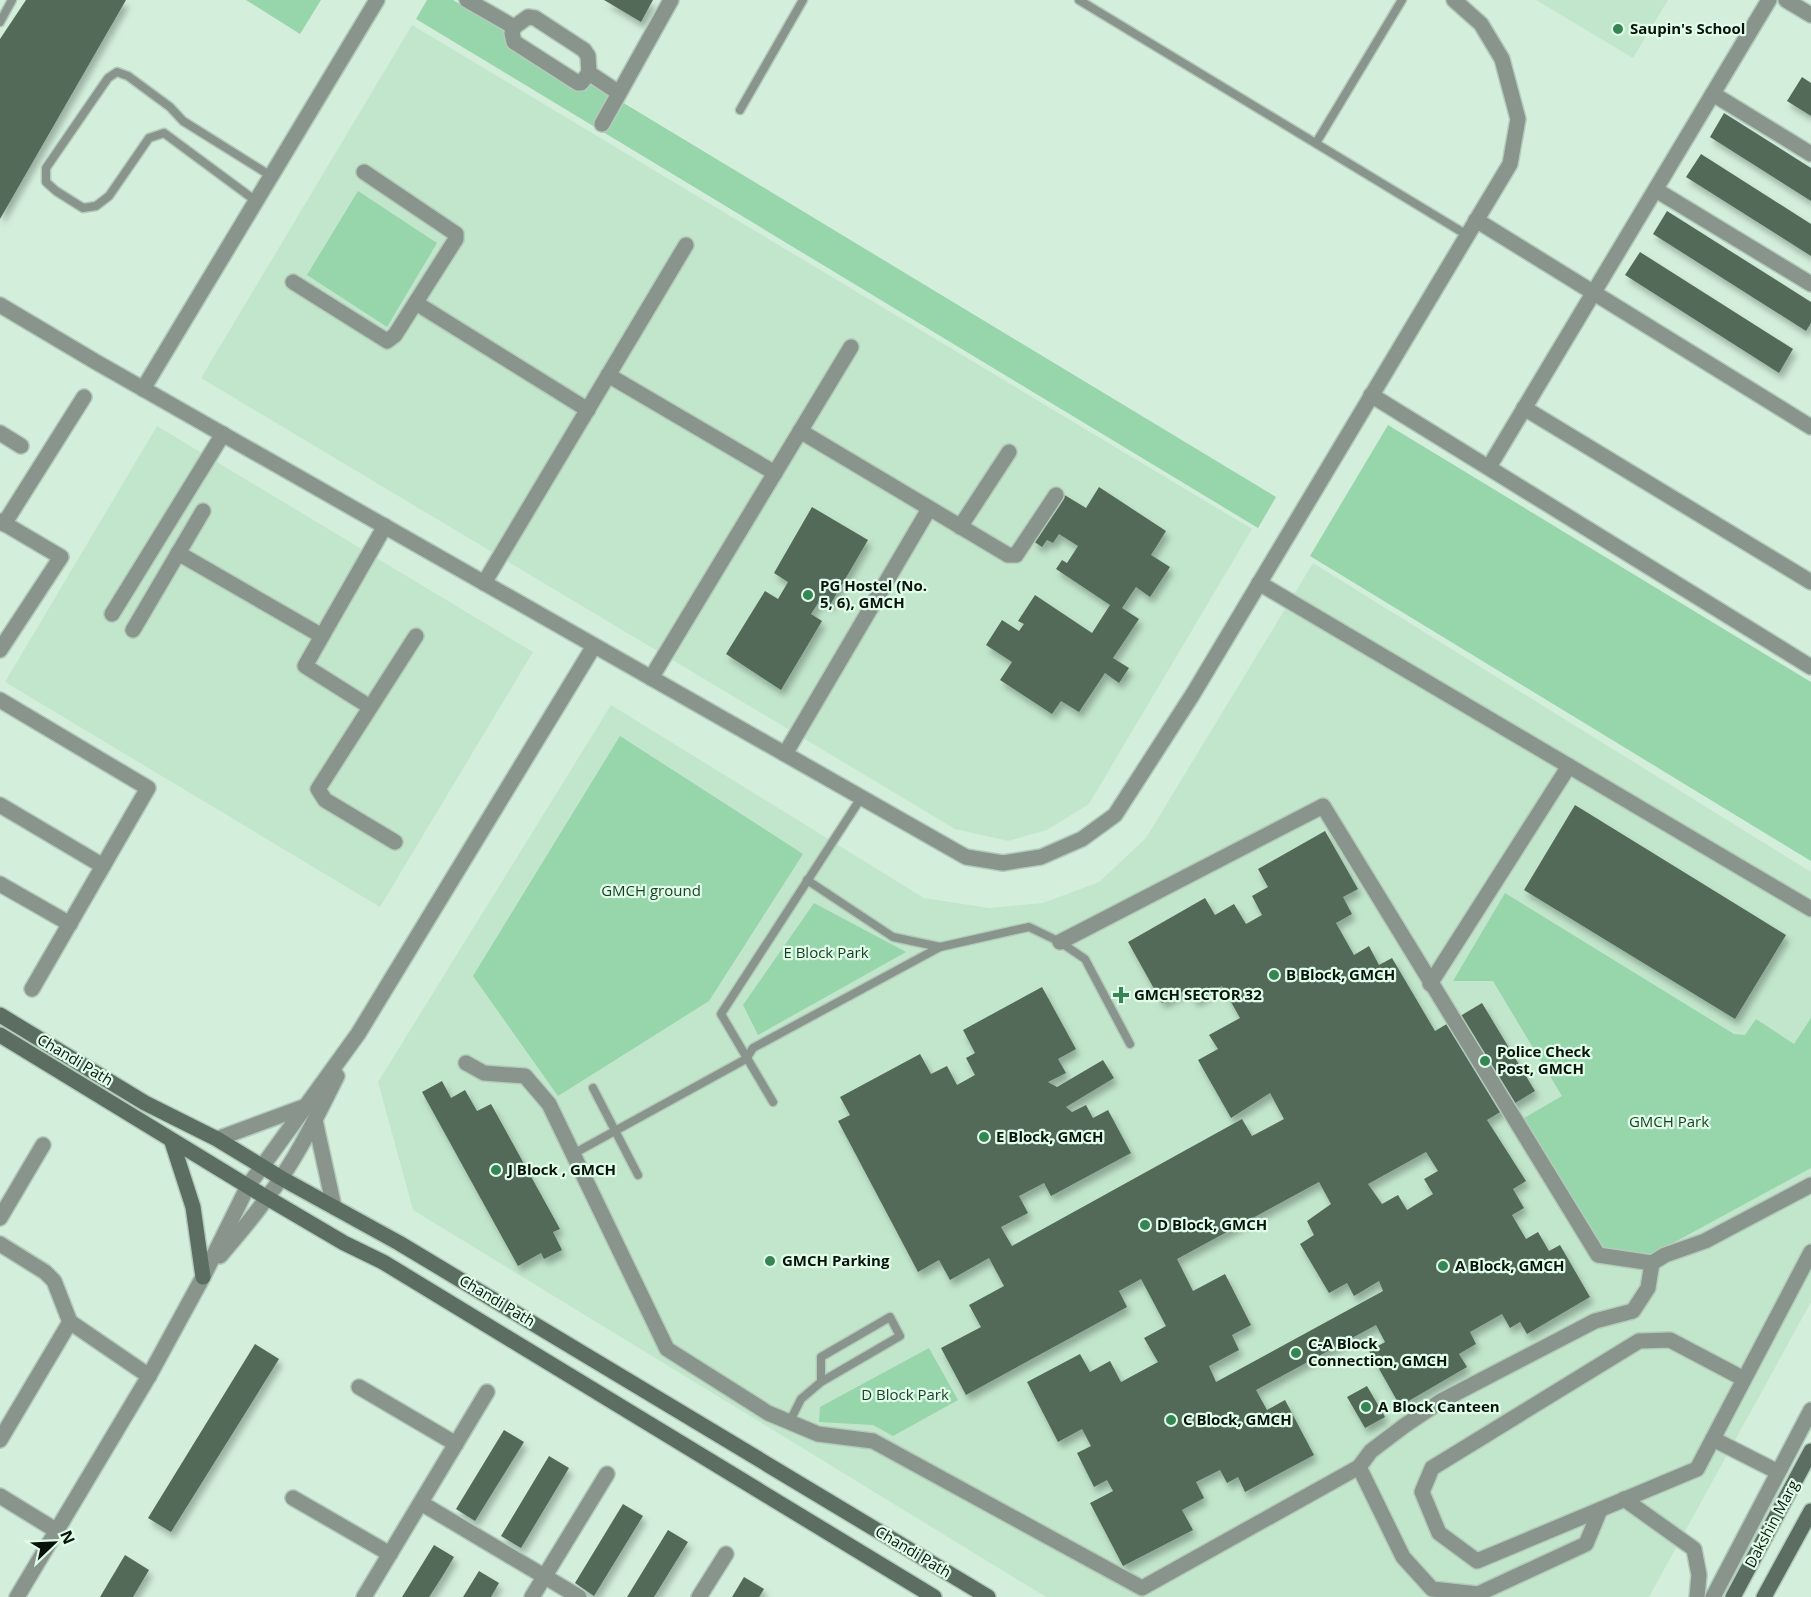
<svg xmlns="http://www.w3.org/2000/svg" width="1811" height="1597" viewBox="0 0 1811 1597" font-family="'Open Sans',sans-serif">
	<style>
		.built { fill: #c2e6cc }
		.green { fill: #97d5ab }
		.building { fill: #526b59; fill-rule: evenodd; filter: url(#shadow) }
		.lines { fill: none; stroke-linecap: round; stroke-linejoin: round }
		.service-casing { stroke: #b3ccba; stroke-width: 11 }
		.minor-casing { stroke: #b3ccba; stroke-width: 18 }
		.tertiary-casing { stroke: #b3ccba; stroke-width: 18 }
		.secondary-casing { stroke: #b3ccba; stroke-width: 18 }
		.service { stroke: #89948c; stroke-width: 8 }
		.minor { stroke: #89948c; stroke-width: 15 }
		.tertiary { stroke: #89948c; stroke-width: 15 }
		.secondary { stroke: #5c6d61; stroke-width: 15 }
		.poi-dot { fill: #368555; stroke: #e0fde8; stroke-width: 2 }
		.labels { text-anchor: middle; stroke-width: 4.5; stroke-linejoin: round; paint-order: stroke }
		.poi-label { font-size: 15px; font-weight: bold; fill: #09130c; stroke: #e0fde8; text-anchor: start }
		.park-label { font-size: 15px; fill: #193c26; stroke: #e0fde8 }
		.street-label { font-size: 15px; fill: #09130c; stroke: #e0fde8 }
	</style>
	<defs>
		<filter id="shadow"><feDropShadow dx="3.5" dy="6" stdDeviation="3" flood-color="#0004"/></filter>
	</defs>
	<rect width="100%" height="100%" fill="#d3efdb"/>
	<g class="built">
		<polygon points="1536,0 1668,0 1633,58"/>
		<polygon points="412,25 1252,529 1089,804 1047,830 1008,841 955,829 201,378"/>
		<polygon points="157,426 533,652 380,907 5,682"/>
		<polygon points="1313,563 1811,872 1811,1302 1649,1597 1046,1597 413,1210 378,1082 611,705 924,898 989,908 1043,903 1099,882 1146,838"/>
	</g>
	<g class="green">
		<polygon points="246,0 321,0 300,34"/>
		<polygon points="427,0 453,0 1276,497 1258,528 416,19"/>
		<polygon points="358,191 437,243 387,327 307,275"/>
		<polygon points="1388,425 1811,682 1811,861 1310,556"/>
		<polygon points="620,736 803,854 709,1001 558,1096 473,976"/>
		<polygon points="1505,893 1734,1034 1745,1035 1756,1019 1794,1044 1811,1018 1811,1168 1651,1255 1601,1247 1524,1118 1562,1096 1493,981 1453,981"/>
		<polygon points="814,903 906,952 758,1035 743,1005"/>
		<polygon points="929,1348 958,1400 893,1436 873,1425 819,1422 820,1407"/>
	</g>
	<g class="building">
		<polygon points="26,0 126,0 0,219 0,39"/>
		<polygon points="604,0 653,0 641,22"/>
		<polygon points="1802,77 1811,83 1811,116 1787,101"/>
		<polygon points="1724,113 1811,168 1811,201 1710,137"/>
		<polygon points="1701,154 1811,224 1811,256 1686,177"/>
		<polygon points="1667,211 1811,302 1811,323 1806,331 1653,234"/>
		<polygon points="1640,252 1793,349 1779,373 1625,275"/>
		<polygon points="1099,487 1166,531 1151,555 1170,567 1150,597 1136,587 1122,608 1139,619 1113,658 1129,668 1119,683 1105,673 1079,712 1061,701 1052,714 1000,680 1012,662 986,645 1002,620 1019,631 1024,624 1018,621 1035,595 1092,633 1110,605 1056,569 1062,560 1067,563 1078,546 1059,534 1053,543 1047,540 1042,547 1033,541 1063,494 1086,508"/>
		<polygon points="812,507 868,540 830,605 820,600 811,614 822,621 781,690 726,654 765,591 778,599 788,582 774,573"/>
		<polygon points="1575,805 1786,935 1735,1019 1524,890"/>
		<path d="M1325,831L1358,889L1343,897L1352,914L1336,923L1354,955L1369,946L1379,965L1392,958L1435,1031L1482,1003L1535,1091L1487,1120L1526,1181L1513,1189L1524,1208L1512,1215L1526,1239L1538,1232L1549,1251L1560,1245L1590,1297L1527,1334L1520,1322L1510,1328L1502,1314L1470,1332L1476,1344L1459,1354L1467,1367L1400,1406L1369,1351L1385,1342L1376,1325L1256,1390L1267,1410L1285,1400L1314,1455L1245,1492L1238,1477L1227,1483L1220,1470L1196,1482L1204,1498L1182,1510L1193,1530L1123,1566L1090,1503L1113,1491L1107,1480L1094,1487L1077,1453L1091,1446L1082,1429L1058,1442L1027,1382L1080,1354L1090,1372L1110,1361L1121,1382L1158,1362L1144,1338L1166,1326L1141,1279L1119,1291L1127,1307L966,1395L941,1348L981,1327L969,1305L1004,1286L989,1258L950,1280L939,1260L918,1272L838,1121L850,1115L840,1097L920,1054L931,1074L947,1066L957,1085L975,1075L966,1058L975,1053L963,1030L1042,987L1076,1049L1058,1059L1066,1073L1048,1082L1057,1087L1103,1060L1114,1078L1066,1107L1072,1112L1086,1105L1093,1118L1108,1110L1131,1153L1051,1196L1044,1183L1019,1196L1028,1213L1001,1227L1012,1246L1242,1119L1252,1136L1284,1119L1270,1093L1231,1118L1198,1060L1218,1049L1209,1035L1240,1018L1222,986L1195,1001L1188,989L1162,1003L1128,942L1205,898L1215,915L1234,904L1246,924L1262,915L1252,896L1268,887L1258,869ZM1426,1152L1438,1171L1424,1179L1433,1194L1407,1210L1398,1195L1382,1204L1368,1184ZM1319,1182L1331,1204L1307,1221L1314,1235L1300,1244L1329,1293L1347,1283L1354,1296L1379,1281L1383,1291L1216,1382L1209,1366L1239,1350L1232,1335L1251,1325L1225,1274L1193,1291L1177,1259Z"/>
		<polygon points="442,1081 451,1098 465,1090 477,1111 491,1104 560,1229 553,1232 562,1250 544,1259 541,1253 518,1266 422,1092"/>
		<polygon points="255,1344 279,1359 171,1532 148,1518"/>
		<polygon points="1367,1386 1385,1417 1365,1428 1347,1397"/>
		<polygon points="504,1430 524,1442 475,1521 456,1509"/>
		<polygon points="549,1456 569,1468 521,1548 501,1536"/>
		<polygon points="623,1504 643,1516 594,1596 575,1583"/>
		<polygon points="668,1530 688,1542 654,1597 627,1597"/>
		<polygon points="434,1545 454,1557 442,1577 429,1597 402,1597"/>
		<polygon points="125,1555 149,1570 133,1597 100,1597"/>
		<polygon points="479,1571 499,1583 491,1597 463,1597"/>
		<polygon points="744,1577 764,1589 759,1597 732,1597"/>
	</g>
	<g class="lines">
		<defs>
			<g id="service">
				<polyline points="1079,0 1467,235"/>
				<polyline points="0,22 12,0"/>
				<polyline points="740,110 803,0"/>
				<polyline points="1316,143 1402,0"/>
				<polyline points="256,201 164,133 149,138 109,196 96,206 83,208 56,191 46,182 46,168 108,78 117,72 128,76 170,107 183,121 271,176"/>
				<polyline points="807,880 893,937 940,947 1029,927 1060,942 1085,959 1130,1044"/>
				<polyline points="593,1088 638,1175"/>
				<polyline points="773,1102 721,1014 861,798"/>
				<polyline points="573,1154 746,1059 753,1048 940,947"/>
				<polyline points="789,1423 801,1399 821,1382 900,1336 890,1317 821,1357 821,1382"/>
			</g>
			<g id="minor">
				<polyline points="467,0 514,27 528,17 535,18 584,50 588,56 589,73 619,93"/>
				<polyline points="1786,0 1811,15"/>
				<polyline points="514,27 512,33 514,42 578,83 581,83 589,73"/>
				<polyline points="1713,94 1811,154"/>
				<polyline points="602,124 671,0"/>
				<polyline points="1656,190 1811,284"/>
				<polyline points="1476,220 1811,427"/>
				<polyline points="293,282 387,341 395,335 456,239 456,234 364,172"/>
				<polyline points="416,303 588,410"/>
				<polyline points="608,375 775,473"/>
				<polyline points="1524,408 1811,582"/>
				<polyline points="800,431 1008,555 1016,555 1056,495"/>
				<polyline points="0,433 21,446"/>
				<polyline points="1489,467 1769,0"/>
				<polyline points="0,521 61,557 0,650"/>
				<polyline points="4,524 84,397"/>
				<polyline points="960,527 1009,452"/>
				<polyline points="178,553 322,636 385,526"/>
				<polyline points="484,583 686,245"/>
				<polyline points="1259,583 1811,909"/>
				<polyline points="112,614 223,434"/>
				<polyline points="133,630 203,511"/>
				<polyline points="322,636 305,666 370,707"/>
				<polyline points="651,678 851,347"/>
				<polyline points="0,700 148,788 32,989"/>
				<polyline points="785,754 929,509"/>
				<polyline points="0,805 103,866"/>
				<polyline points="395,842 325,800 318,789 416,636"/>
				<polyline points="0,884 70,924"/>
				<polyline points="1060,942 1323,806 1598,1255 1652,1263 1665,1255 1705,1241 1811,1185"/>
				<polyline points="1430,984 1569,766"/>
				<polyline points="466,1063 484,1073 525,1076 549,1104 667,1349 768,1413 818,1434 873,1441 1142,1588 1359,1467 1371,1451 1404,1426 1441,1401 1595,1321 1633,1311 1648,1288 1652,1263"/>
				<polyline points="0,1218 43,1145"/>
				<polyline points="0,1244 45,1272 54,1281 70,1322"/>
				<polyline points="1744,1379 1670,1340 1639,1341 1432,1468 1422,1492 1439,1533 1477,1561 1697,1469 1811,1252"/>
				<polyline points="359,1387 456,1444"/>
				<polyline points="1713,1439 1778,1472"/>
				<polyline points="0,1440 70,1322 149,1376"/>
				<polyline points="1359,1467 1403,1557 1432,1589 1478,1594 1586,1544 1600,1510"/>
				<polyline points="0,1496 57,1531"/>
				<polyline points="293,1498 390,1554"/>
				<polyline points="1624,1499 1694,1549 1699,1575 1697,1597"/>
				<polyline points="421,1503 579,1597"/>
				<polyline points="364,1597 487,1392"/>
				<polyline points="532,1597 607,1474"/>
				<polyline points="699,1597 726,1554"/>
			</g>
			<g id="tertiary">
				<polyline points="0,305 96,362 966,857 1003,863 1041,857 1082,839 1115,815 1193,694 1510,164 1518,119 1502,59 1481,24 1454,0"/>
				<polyline points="143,389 377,0"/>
				<polyline points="1371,395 1811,667"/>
				<polyline points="315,1120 334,1207"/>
				<polyline points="217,1139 306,1106"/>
				<path d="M220,1256C236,1237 252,1219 266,1199C295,1162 316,1118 337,1076"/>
				<polyline points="17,1597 149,1376 203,1277 248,1186 358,1034 594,646"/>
				<polyline points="1713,1597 1811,1410"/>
			</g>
			<g id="secondary">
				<polyline points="0,1015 145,1103 217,1139 281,1178 399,1243 988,1597"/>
				<polyline points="0,1035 259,1193 344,1243 383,1262 934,1597"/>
				<polyline points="172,1142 193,1207 203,1277"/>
				<polyline points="1733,1597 1811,1451"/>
				<polyline points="1764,1597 1811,1511"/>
			</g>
		</defs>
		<use href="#service" class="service-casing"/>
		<use href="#minor" class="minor-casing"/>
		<use href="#tertiary" class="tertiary-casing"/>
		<use href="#secondary" class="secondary-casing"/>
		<use href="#service" class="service"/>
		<use href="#minor" class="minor"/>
		<use href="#tertiary" class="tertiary"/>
		<use href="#secondary" class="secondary"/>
	</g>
	<g class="poi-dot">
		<circle cx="1618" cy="29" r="6"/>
		<circle cx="808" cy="595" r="6"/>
		<circle cx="1274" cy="975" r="6"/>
		<path d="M1118 986h6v6h6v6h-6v6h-6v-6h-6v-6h6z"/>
		<circle cx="1485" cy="1061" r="6"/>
		<circle cx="984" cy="1137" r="6"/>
		<circle cx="496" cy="1170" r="6"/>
		<circle cx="1145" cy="1225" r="6"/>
		<circle cx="770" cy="1261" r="6"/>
		<circle cx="1443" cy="1266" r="6"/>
		<circle cx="1296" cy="1353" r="6"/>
		<circle cx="1366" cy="1407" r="6"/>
		<circle cx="1171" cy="1420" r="6"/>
	</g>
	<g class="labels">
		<g class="poi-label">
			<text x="1630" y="34">Saupin's School</text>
			<text x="820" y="591">PG Hostel (No.<tspan x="820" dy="17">5, 6), GMCH</tspan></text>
			<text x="1286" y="980">B Block, GMCH</text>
			<text x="1134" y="1000">GMCH SECTOR 32</text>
			<text x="1497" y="1057">Police Check<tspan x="1497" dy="17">Post, GMCH</tspan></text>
			<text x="996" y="1142">E Block, GMCH</text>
			<text x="508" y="1175">J Block , GMCH</text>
			<text x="1157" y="1230">D Block, GMCH</text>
			<text x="782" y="1266">GMCH Parking</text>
			<text x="1455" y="1271">A Block, GMCH</text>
			<text x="1308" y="1349">C-A Block<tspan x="1308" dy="17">Connection, GMCH</tspan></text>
			<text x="1378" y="1412">A Block Canteen</text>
			<text x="1183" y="1425">C Block, GMCH</text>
		</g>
		<g class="park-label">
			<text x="651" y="896">GMCH ground</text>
			<text x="826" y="958">E Block Park</text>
			<text x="1669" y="1127">GMCH Park</text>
			<text x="905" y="1400">D Block Park</text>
		</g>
		<g class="street-label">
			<text transform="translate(75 1060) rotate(31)" y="5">Chandi Path</text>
			<text transform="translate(497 1301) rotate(31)" y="5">Chandi Path</text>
			<text transform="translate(1772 1524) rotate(-62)" y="5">Dakshin Marg</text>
			<text transform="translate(913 1552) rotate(31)" y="5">Chandi Path</text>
		</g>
	</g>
	<g transform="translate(54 1543) rotate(67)" stroke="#e0fde8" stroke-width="4.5" paint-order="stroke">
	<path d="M0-4.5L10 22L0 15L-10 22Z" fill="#09130c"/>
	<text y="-9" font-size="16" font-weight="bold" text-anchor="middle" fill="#09130c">N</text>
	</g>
</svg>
